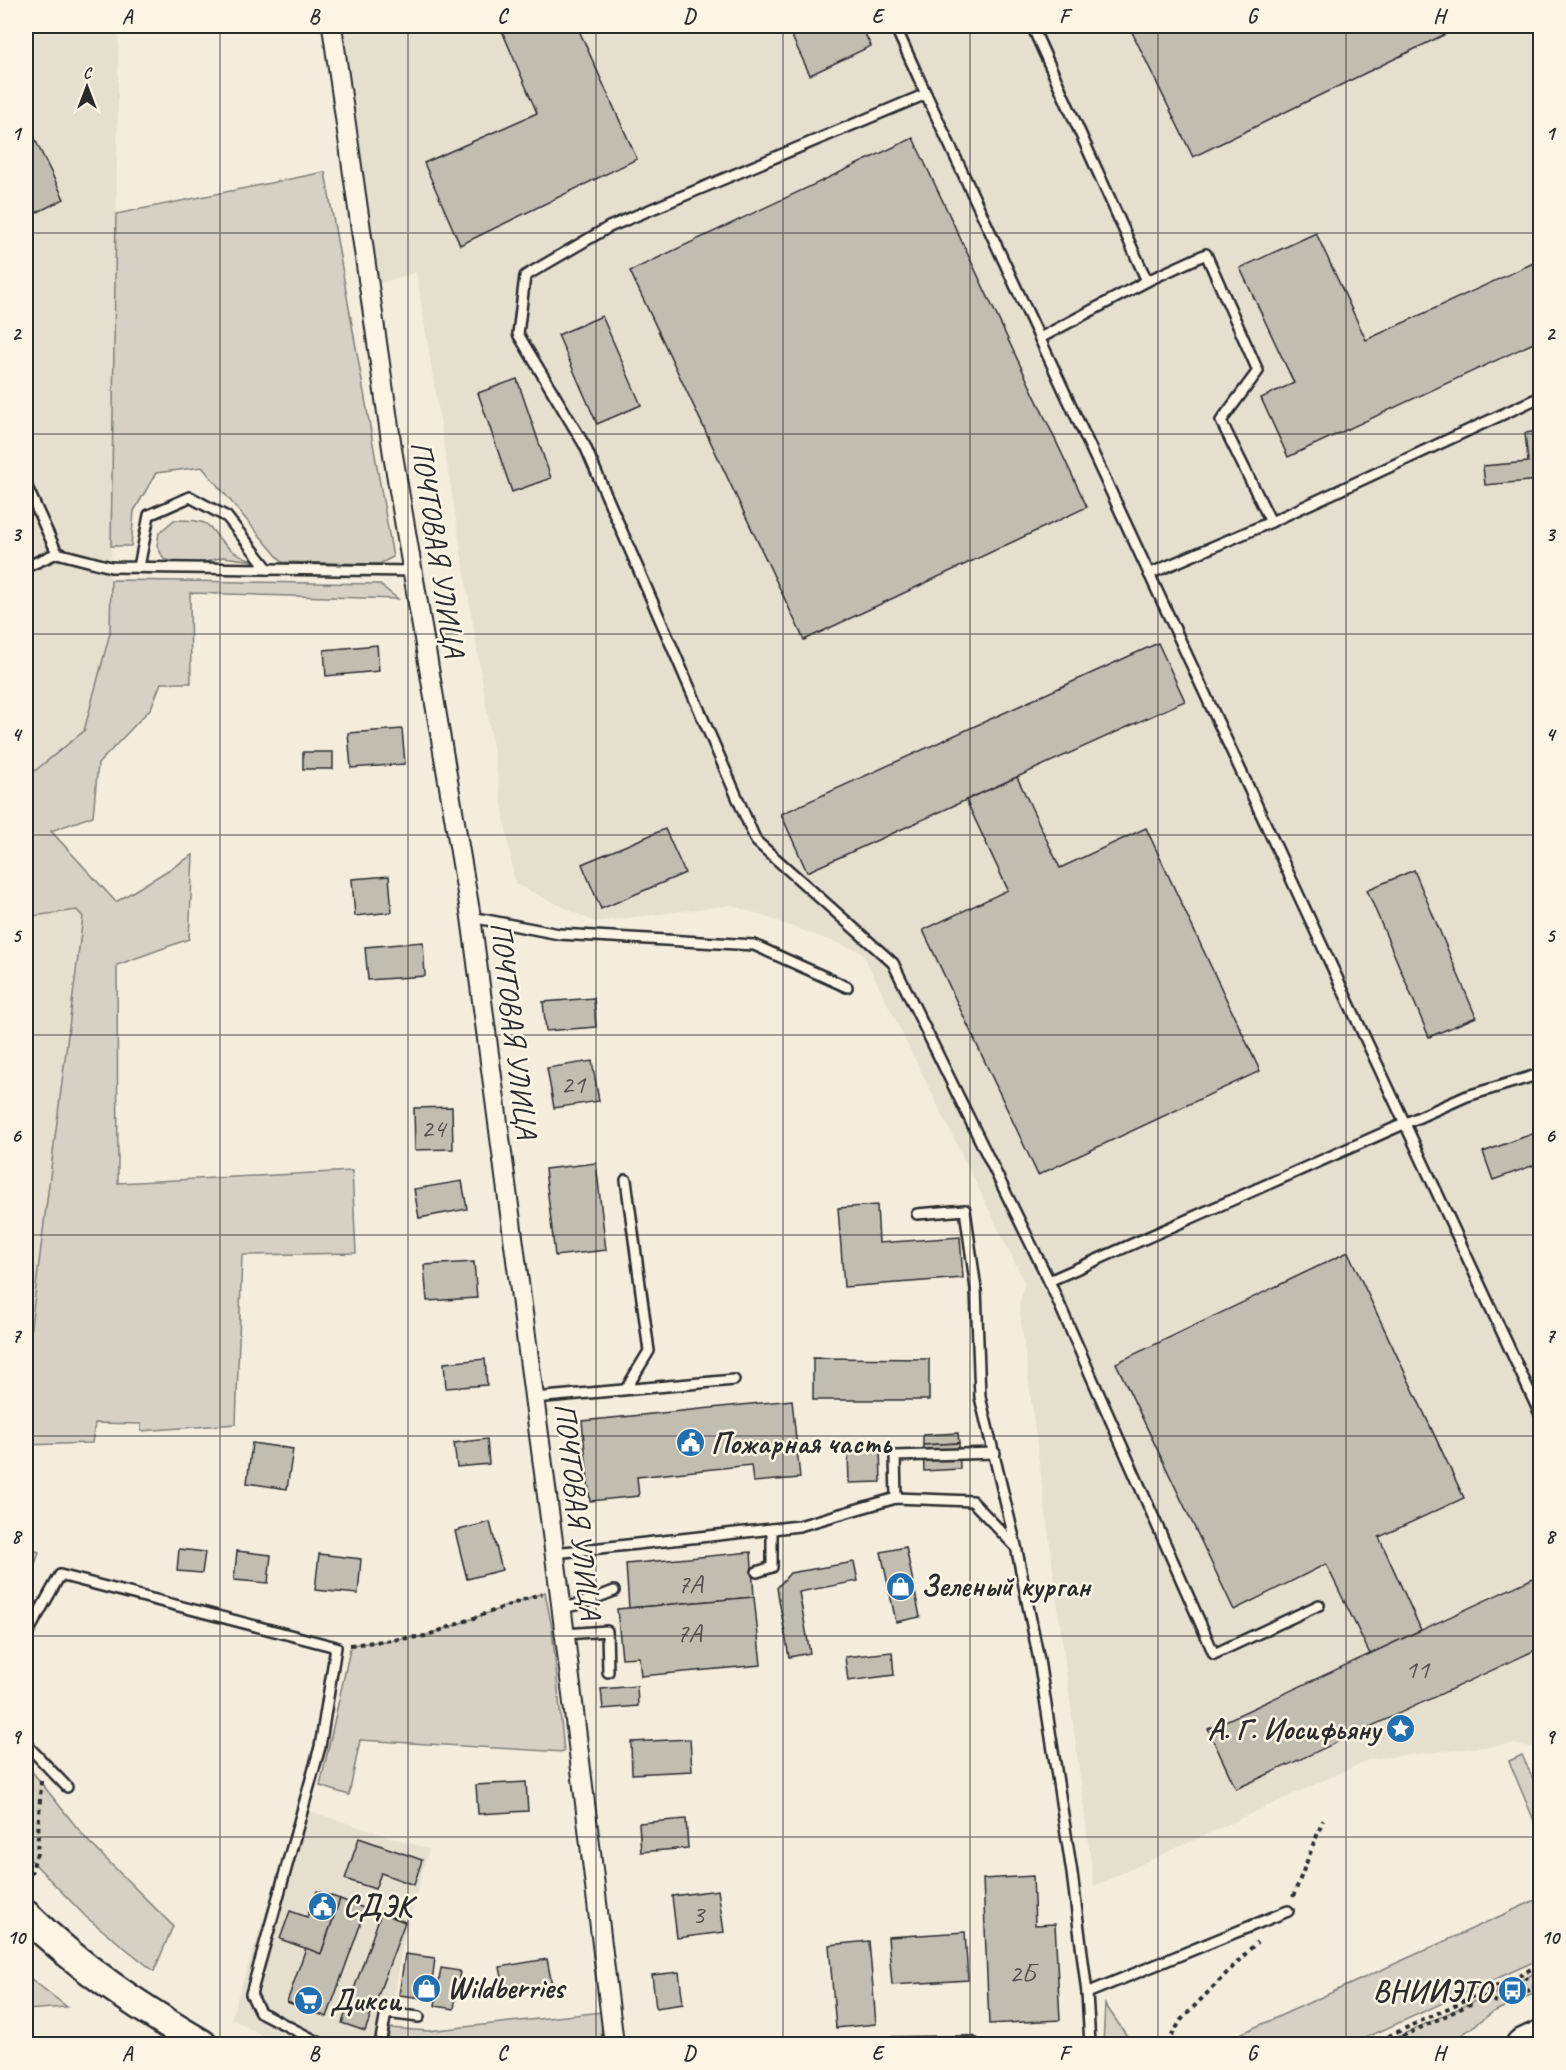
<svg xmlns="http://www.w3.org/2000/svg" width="1566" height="2070" viewBox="0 0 1566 2070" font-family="Caveat,sans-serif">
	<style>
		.built { fill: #e5dfd0 }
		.green { fill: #d6d1c4; stroke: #807e78; stroke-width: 1.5 }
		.building { fill: #c2bdb1; stroke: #2b2b2b; stroke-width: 1.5 }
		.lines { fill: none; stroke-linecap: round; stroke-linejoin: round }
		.lane-casing { stroke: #2b2b2b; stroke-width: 14 }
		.street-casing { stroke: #2b2b2b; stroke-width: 22 }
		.primary-casing { stroke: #2b2b2b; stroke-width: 33 }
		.path { stroke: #2b2b2b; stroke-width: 4; stroke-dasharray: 4.5 4.5; stroke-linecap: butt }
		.lane { stroke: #fcf5e5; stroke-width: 9 }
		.street { stroke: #fcf5e5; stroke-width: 18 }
		.primary { stroke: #fcf5e5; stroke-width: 28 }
		.grid { fill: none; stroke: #2b2b2b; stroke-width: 1.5; stroke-opacity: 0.55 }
		.labels { text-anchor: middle; stroke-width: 5; stroke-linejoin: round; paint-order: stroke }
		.number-label { font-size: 27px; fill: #51504c }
		.street-label { font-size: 30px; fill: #2b2b2b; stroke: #fcf5e5 }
		.poi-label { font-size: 30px; font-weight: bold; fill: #2b2b2b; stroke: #fcf5e5; text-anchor: start }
		.neatline { fill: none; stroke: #2b2b2b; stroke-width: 2 }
		.grid-label { font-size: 20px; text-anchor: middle; font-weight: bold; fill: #2b2b2b }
	</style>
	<rect width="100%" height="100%" fill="#f4edde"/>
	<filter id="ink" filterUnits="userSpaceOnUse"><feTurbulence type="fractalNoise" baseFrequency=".0167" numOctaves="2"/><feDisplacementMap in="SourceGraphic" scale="12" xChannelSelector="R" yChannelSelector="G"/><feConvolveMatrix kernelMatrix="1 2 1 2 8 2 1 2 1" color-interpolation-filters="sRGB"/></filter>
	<g filter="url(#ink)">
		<g class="built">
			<polygon points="26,26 119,26 110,633 84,731 26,778"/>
			<polygon points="332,26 1540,26 1540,1748 1513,1744 1370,1759 1094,1886 1019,1306 1025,1283 862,952 732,905 595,922 515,884 416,272 369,287"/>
			<polygon points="77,910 83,917 26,1365 26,917"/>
			<polygon points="299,1808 429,1849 402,1947 387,2044 276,2044 231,2018"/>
		</g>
		<g class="green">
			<polygon points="325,172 393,557 379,564 282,562 202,467 156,473 134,511 131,546 111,546 116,214"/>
			<path d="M174,520C222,519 203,530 233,551C239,555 247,558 254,561L223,557L202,563L174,562L164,559L157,546L159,533Z"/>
			<polygon points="111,580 379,584 398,599 190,593 191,683 161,683 151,708 98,764 93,816 51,831 116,902 193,855 189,939 117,965 118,1183 352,1171 356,1253 242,1255 236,1424 141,1431 141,1424 95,1423 92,1443 26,1445 26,1365 83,917 77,910 26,917 26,778 84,731 110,633"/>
			<polygon points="26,1547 39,1552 26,1592"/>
			<polygon points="545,1592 552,1628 564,1752 360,1740 349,1795 320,1786 351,1645 425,1636"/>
			<polygon points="1522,1755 1540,1794 1540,1835 1509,1761"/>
			<polygon points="26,1764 87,1840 173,1926 154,1971 86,1917 26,1855"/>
			<polygon points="1540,1898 1540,1959 1352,2044 1218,2044"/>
			<polygon points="1540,1971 1540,1991 1493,2012 1463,2034 1442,2044 1382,2044"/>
			<polygon points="26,1975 67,2007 26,2010"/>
			<polygon points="1105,2004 1129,2039 1132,2044 1103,2044"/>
			<polygon points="602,2012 601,2044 387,2044 390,2028 428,2031"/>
		</g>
		<g class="building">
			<polygon points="500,26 577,26 637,159 460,245 424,163 537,113"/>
			<polygon points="787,26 861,26 871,46 810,75"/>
			<polygon points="1129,26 1462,26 1193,157"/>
			<polygon points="26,121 64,199 26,218"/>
			<polygon points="913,138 1087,507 804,640 630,271"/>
			<polygon points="1316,233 1366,340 1540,260 1540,340 1288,457 1261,398 1294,383 1240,268"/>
			<polygon points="602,316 641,405 597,424 558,335"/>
			<polygon points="517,379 551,478 512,492 478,393"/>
			<polygon points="1540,431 1540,480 1485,485 1483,466 1528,462 1525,433"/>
			<polygon points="1158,643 1185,701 807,872 781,814"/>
			<polygon points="377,645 379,671 326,676 324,650"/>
			<polygon points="402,729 405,764 351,768 348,733"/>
			<rect x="303" y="752" width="30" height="17"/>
			<polygon points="1017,777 1060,868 1146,828 1260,1071 1038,1175 923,930 1008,890 966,800"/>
			<polygon points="665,829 685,873 601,909 582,864"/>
			<polygon points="1414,870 1476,1017 1429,1037 1367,890"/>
			<polygon points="389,876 392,912 355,916 352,879"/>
			<polygon points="423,942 425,976 368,980 365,947"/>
			<polygon points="594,998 596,1027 546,1031 543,1002"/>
			<polygon points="592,1061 599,1101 554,1108 547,1068"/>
			<polygon points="452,1107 453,1149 415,1150 414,1108"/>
			<polygon points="1540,1131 1540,1163 1493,1180 1483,1152"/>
			<polygon points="596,1163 606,1250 555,1256 545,1169"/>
			<polygon points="462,1181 467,1209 419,1218 414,1189"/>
			<polygon points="877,1205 879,1243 960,1237 963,1278 844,1287 838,1208"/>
			<polygon points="1348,1252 1464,1498 1379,1537 1421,1630 1370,1654 1326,1564 1234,1610 1116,1363"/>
			<polygon points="474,1262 477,1298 427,1301 424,1265"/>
			<polygon points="813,1358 929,1359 929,1400 813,1400"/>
			<polygon points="485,1359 487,1385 446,1388 444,1363"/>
			<polygon points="792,1400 800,1478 753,1482 751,1465 637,1477 639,1496 590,1501 582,1421"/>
			<polygon points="958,1433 959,1443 923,1445 923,1435"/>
			<polygon points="487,1439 489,1464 457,1467 454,1443"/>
			<polygon points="252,1443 293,1449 287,1489 247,1483"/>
			<polygon points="959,1443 960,1469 924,1471 923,1445"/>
			<polygon points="880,1448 881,1482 849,1483 848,1450"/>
			<polygon points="490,1522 502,1570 467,1579 455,1531"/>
			<polygon points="906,1547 920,1617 896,1622 881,1552"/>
			<polygon points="179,1549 205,1552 202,1573 177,1571"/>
			<polygon points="237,1551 271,1555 268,1583 234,1580"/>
			<polygon points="751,1552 754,1597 629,1608 626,1564"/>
			<polygon points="319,1554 361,1559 358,1594 315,1590"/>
			<polygon points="854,1562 858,1581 799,1592 810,1653 789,1657 777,1588 790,1573"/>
			<polygon points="1540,1575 1540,1648 1236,1789 1208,1729"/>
			<polygon points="754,1597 761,1665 641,1676 639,1657 622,1658 617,1609"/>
			<polygon points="892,1652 894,1675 848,1681 845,1657"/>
			<polygon points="637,1686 638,1706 603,1709 601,1689"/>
			<polygon points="690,1739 692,1771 632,1774 631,1742"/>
			<polygon points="526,1782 528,1811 478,1814 476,1785"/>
			<polygon points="686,1819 688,1848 641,1852 639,1823"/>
			<polygon points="359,1838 422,1860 414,1885 381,1873 375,1889 345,1879"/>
			<polygon points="1033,1876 1035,1925 1055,1924 1060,2020 989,2024 983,1879"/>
			<polygon points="718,1890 724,1932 677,1938 672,1896"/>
			<polygon points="317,1891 340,1899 321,1954 280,1939 290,1911 307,1917"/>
			<polygon points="340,1899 366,1909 327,2017 287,2002 306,1948 321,1954"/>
			<polygon points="381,1913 405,1922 365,2031 342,2023"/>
			<polygon points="965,1932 968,1980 892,1985 888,1937"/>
			<polygon points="869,1941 876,2024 836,2028 829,1945"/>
			<polygon points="405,1954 435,1958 430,1999 399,1995"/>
			<polygon points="547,1959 552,1985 505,1994 500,1967"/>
			<polygon points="441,1968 460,1971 454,2009 435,2006"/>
			<polygon points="679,1972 683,2004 656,2008 652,1975"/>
		</g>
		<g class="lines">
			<defs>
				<g id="lane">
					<polyline points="895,26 926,94 609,227 525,276 518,334 585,446 756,841 893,963 1049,1281 1467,1096 1540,1074"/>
					<polyline points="1032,26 1147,281 1040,338"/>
					<polyline points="926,94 1540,1414"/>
					<polyline points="1147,281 1206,254 1258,371 1221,421 1271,522 1149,574"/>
					<polyline points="26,485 57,553 26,567"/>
					<polyline points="1271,522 1540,397"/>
					<polyline points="57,553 111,567 413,571"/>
					<polyline points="139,567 149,515 190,497 227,517 268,569"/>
					<polyline points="471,917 559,934 754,945 847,987"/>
					<polyline points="626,1180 649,1351 626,1389"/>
					<polyline points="917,1214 965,1210 976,1289 980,1397 1016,1546 1039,1660 1072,1873 1087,1993 1090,2044"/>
					<polyline points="1049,1281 1214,1654 1319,1605"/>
					<polyline points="534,1398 734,1380"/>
					<polyline points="896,1498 895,1456 995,1453"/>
					<polyline points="555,1553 799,1526 896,1498 972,1501 1014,1545"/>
					<polyline points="757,1572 772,1567 772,1529"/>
					<polyline points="562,1608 580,1604 614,1591"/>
					<polyline points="565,1634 607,1631 608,1672"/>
					<polyline points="26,1636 60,1575 336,1647 320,1747 251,1994 260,2012 322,2044"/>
					<polyline points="26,1744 67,1787"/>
					<polyline points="1087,1993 1288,1911"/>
					<polyline points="890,2043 971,2042 975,2044"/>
					<polyline points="380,2044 386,2013 419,2017"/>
				</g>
				<polyline id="street" points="332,26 393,455 471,917 559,1587 614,2044"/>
				<g id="primary">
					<path d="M26,1915C81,1969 136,2005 202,2044"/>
					<polyline points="1521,2044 1540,2035"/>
				</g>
			</defs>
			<use href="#lane" class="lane-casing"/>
			<use href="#street" class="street-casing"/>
			<use href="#primary" class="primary-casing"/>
			<g class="path">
				<polyline points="350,1645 425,1636 542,1593"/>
				<polyline points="28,1883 37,1853 41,1781"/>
				<polyline points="1293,1897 1323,1820"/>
				<polyline points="1484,1998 1500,2003 1534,1988 1536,1967"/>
				<polyline points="1167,2044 1181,2020 1257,1942"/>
				<polyline points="1372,2044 1540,1965"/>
				<polyline points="1386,2044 1540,1971"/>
			</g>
			<use href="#lane" class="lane"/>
			<use href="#street" class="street"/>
			<use href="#primary" class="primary"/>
		</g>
	</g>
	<path class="grid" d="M220,26V2044M408,26V2044M596,26V2044M783,26V2044M970,26V2044M1158,26V2044M1346,26V2044M26,233H1540M26,434H1540M26,634H1540M26,835H1540M26,1035H1540M26,1235H1540M26,1436H1540M26,1636H1540M26,1837H1540"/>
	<defs>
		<symbol id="civic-disc" viewBox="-11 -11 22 22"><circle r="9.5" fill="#1f6fb2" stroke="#fcf5e5"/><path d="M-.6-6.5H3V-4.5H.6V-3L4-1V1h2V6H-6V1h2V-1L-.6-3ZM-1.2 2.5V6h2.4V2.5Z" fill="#fff"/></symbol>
		<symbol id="shop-disc" viewBox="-11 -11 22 22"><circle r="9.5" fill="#1f6fb2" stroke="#fcf5e5"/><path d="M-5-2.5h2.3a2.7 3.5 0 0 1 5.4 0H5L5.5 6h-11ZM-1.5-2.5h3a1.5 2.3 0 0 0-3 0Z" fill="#fff"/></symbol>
		<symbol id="sight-disc" viewBox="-11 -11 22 22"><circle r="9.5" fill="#1f6fb2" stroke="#fcf5e5"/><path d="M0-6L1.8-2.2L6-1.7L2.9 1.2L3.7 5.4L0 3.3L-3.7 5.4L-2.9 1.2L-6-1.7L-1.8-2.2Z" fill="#fff"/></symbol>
		<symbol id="bus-disc" viewBox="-11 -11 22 22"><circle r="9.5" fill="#1f6fb2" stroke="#fcf5e5"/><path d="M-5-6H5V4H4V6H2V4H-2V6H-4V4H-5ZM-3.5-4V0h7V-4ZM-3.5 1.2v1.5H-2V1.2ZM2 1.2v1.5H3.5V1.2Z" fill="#fff"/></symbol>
		<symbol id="supermarket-disc" viewBox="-11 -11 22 22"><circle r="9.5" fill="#1f6fb2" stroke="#fcf5e5"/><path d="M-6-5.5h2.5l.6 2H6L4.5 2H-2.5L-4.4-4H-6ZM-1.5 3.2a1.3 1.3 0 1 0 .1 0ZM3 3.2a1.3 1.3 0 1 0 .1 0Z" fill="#fff"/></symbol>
	</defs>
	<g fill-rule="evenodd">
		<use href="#civic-disc" x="674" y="1426" width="33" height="33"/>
		<use href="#shop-disc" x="884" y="1570" width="33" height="33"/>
		<use href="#sight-disc" x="1384" y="1712" width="33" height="33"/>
		<use href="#civic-disc" x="306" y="1890" width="33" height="33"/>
		<use href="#shop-disc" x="410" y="1972" width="33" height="33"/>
		<use href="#bus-disc" x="1496" y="1974" width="33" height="33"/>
		<use href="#supermarket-disc" x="292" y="1984" width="33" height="33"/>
	</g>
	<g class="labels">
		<g class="number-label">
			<text x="573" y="1093">21</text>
			<text x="433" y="1137">24</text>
			<text x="690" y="1593">7А</text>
			<text x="689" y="1642">7А</text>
			<text x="1417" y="1678">11</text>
			<text x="698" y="1923">3</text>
			<text x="1022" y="1982">2Б</text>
		</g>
		<g class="street-label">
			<text transform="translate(438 549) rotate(81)" y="10">ПОЧТОВАЯ УЛИЦА</text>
			<text transform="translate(514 1030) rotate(83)" y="10">ПОЧТОВАЯ УЛИЦА</text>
			<text transform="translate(578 1511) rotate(83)" y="10">ПОЧТОВАЯ УЛИЦА</text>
		</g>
		<g class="poi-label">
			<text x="711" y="1453">Пожарная часть</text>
			<text x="921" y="1596">Зеленый курган</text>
			<text x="1380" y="1739" text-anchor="end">А. Г. Иосифьяну</text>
			<text x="343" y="1916">СДЭК</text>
			<text x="447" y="1998">Wildberries</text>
			<text x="1491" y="2001" text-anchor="end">ВНИИЭТО</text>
			<text x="330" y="2010">Дикси</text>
		</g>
	</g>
	<rect width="1566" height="2070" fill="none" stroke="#fcf5e5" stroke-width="66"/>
	<g transform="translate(87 87)" stroke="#fcf5e5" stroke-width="4.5" paint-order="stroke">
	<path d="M0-4.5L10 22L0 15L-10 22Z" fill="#2b2b2b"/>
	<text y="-9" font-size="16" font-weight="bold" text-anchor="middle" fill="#2b2b2b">С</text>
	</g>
	<rect x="33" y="33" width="1500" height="2004" class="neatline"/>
	<g class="grid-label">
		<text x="127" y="23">A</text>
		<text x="314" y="23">B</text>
		<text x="502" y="23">C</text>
		<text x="689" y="23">D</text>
		<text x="877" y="23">E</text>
		<text x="1064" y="23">F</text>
		<text x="1252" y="23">G</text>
		<text x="1439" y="23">H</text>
		<text x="16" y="140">1</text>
		<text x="1550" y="140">1</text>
		<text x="16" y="340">2</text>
		<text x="1550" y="340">2</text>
		<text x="16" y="541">3</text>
		<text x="1550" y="541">3</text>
		<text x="16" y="741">4</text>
		<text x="1550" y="741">4</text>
		<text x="16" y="942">5</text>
		<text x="1550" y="942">5</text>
		<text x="16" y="1142">6</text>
		<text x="1550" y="1142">6</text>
		<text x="16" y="1342">7</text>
		<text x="1550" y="1342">7</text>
		<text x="16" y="1543">8</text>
		<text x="1550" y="1543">8</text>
		<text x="16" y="1743">9</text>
		<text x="1550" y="1743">9</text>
		<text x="16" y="1944">10</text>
		<text x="1550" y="1944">10</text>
		<text x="127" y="2060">A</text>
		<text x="314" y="2060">B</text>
		<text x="502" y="2060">C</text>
		<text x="689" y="2060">D</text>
		<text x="877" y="2060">E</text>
		<text x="1064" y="2060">F</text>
		<text x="1252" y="2060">G</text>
		<text x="1439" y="2060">H</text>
	</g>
</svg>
